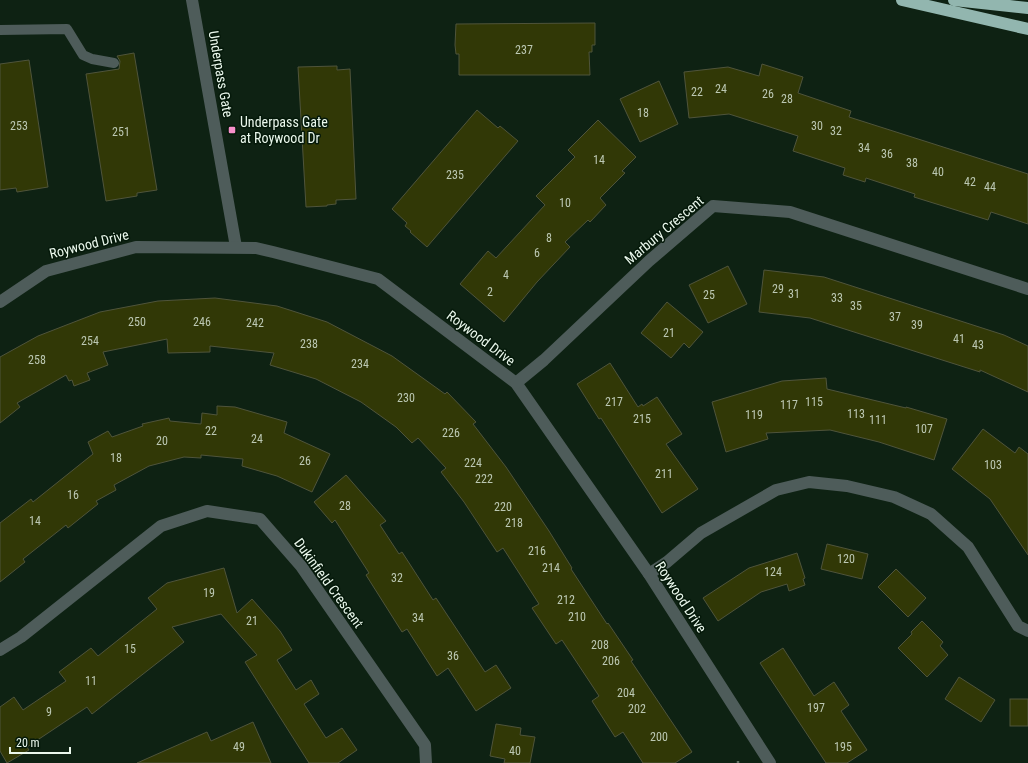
<svg xmlns="http://www.w3.org/2000/svg" width="1028" height="763" viewBox="0 0 1028 763" font-family="'Roboto Condensed',sans-serif">
	<style>
		.building { fill: #313806; stroke: #4f543b }
		.lines { fill: none; stroke-linecap: round; stroke-linejoin: round }
		.path { stroke: #5f7063; stroke-width: 2.5; stroke-dasharray: 2 2; stroke-linecap: butt }
		.lane { stroke: #4e5c5a; stroke-width: 10 }
		.street { stroke: #4e5c5a; stroke-width: 12 }
		.highway { stroke: #92b6af; stroke-width: 12 }
		.poi-dot { fill: #f890cb; stroke: #05190a; stroke-width: 1.5 }
		.labels { text-anchor: middle; stroke-width: 3; stroke-linejoin: round; paint-order: stroke }
		.number-label { font-size: 12px; fill: #bcc8b3 }
		.street-label { font-size: 14px; fill: #ebf8ed; stroke: #05190a }
		.poi-label { font-size: 14px; fill: #ebf8ed; stroke: #05190a; text-anchor: start }
	</style>
	<rect width="100%" height="100%" fill="#0e2213"/>
	<g class="building">
		<polygon points="595,23 595,45 592,45 592,52 589,52 590,75 459,75 459,54 456,54 455,45 456,24"/>
		<polygon points="134,53 157,190 137,193 137,196 106,201 86,74 119,69 120,61 117,56"/>
		<polygon points="29,60 48,187 17,192 16,188 0,190 0,64"/>
		<polygon points="762,64 803,77 798,93 851,111 849,117 1028,174 1028,224 991,212 988,220 914,197 915,194 866,178 865,182 843,175 845,168 793,151 798,136 729,114 689,118 684,72 728,67 759,76"/>
		<polygon points="337,66 337,70 350,69 356,199 336,200 336,204 327,205 327,206 306,207 298,67"/>
		<polygon points="659,81 678,124 640,142 620,99"/>
		<polygon points="477,110 498,128 500,126 518,141 427,247 410,232 411,231 405,226 407,223 392,209"/>
		<polygon points="598,120 636,157 622,171 625,173 600,198 606,205 590,222 588,220 565,242 570,247 537,282 504,322 460,284 488,251 496,258 545,205 536,196 575,157 568,150"/>
		<polygon points="728,266 747,304 708,323 689,285"/>
		<polygon points="764,270 824,277 1004,335 1028,346 1028,392 980,370 980,372 810,318 759,312"/>
		<polygon points="215,298 277,306 327,322 392,356 445,394 447,392 476,422 473,424 506,467 549,531 572,568 571,569 607,624 608,623 633,660 631,661 692,752 675,763 643,763 623,732 615,737 592,701 599,696 562,640 556,644 532,608 539,604 503,548 497,552 464,502 441,472 446,468 418,438 412,443 396,427 361,402 316,379 270,365 274,353 210,346 210,352 168,353 167,339 103,352 108,365 87,373 90,380 74,386 72,380 69,381 66,375 17,403 20,407 0,423 0,357 38,336 100,312 158,301"/>
		<polygon points="667,302 703,332 689,348 684,343 671,358 641,333"/>
		<polygon points="610,363 638,407 642,404 643,406 657,397 682,434 666,444 698,489 662,513 601,418 599,419 577,384"/>
		<polygon points="826,378 827,389 906,408 906,407 947,419 934,460 879,442 830,430 766,433 768,439 726,452 712,402 782,381"/>
		<polygon points="217,406 235,407 287,422 284,433 330,454 312,492 277,476 242,466 243,459 201,455 201,458 184,457 149,466 114,485 116,490 96,501 98,504 68,528 66,525 23,559 25,562 0,582 0,523 31,499 33,502 93,454 88,442 108,431 112,437 143,426 142,424 169,418 170,421 201,424 202,413 217,415"/>
		<polygon points="983,429 1015,453 1019,447 1028,454 1028,555 990,499 952,469"/>
		<polygon points="346,475 386,521 380,525 399,554 402,552 433,600 436,598 485,672 496,665 511,688 476,711 448,668 437,676 407,629 402,632 366,575 369,573 335,520 332,523 314,502"/>
		<polygon points="827,544 868,554 862,579 821,569"/>
		<polygon points="797,553 805,578 803,579 805,585 789,591 787,584 761,592 718,621 703,598 749,568"/>
		<polygon points="224,568 237,613 252,599 280,631 292,650 277,660 296,690 311,680 319,694 304,704 326,738 342,728 357,750 338,763 309,763 245,662 257,655 221,614 172,627 184,642 92,714 87,707 27,747 29,750 7,763 0,751 0,707 14,697 23,710 66,681 59,672 91,648 98,656 157,609 148,598 167,583"/>
		<polygon points="896,569 926,598 908,617 878,587"/>
		<polygon points="922,621 943,642 940,646 948,655 927,677 898,648 912,634 911,632"/>
		<polygon points="783,648 814,696 834,682 849,705 841,711 867,750 847,763 826,763 760,663"/>
		<polygon points="959,677 995,700 981,722 945,699"/>
		<rect x="1010" y="699" width="18" height="27"/>
		<polygon points="253,722 271,763 137,763 207,732 211,741"/>
		<polygon points="496,724 521,728 520,735 535,737 530,763 504,763 505,759 490,756"/>
	</g>
	<g class="lines">
		<polyline class="path" points="738,763 738,761"/>
		<polyline class="lane" points="0,30 67,29 83,55 92,59 114,63"/>
		<g class="street">
			<polyline points="192,0 236,247"/>
			<polyline points="0,302 46,271 136,247 256,248 273,252 378,279 516,383 649,574 770,763"/>
			<polyline points="516,383 544,360 649,261 713,206 790,212 1028,289"/>
			<polyline points="649,574 667,562 701,533 776,490 809,482 847,486 894,497 931,514 968,547 1018,626 1028,631"/>
			<polyline points="0,650 21,637 161,526 207,511 260,519 301,566 425,745 426,763"/>
		</g>
		<g class="highway">
			<polyline points="902,0 1028,29"/>
			<polyline points="954,0 1028,8"/>
		</g>
	</g>
	<rect class="poi-dot" x="228" y="126" width="8" height="8" rx="2"/>
	<g class="labels">
		<g class="number-label">
			<text x="524" y="54">237</text>
			<text x="721" y="93">24</text>
			<text x="697" y="96">22</text>
			<text x="768" y="98">26</text>
			<text x="787" y="103">28</text>
			<text x="643" y="117">18</text>
			<text x="19" y="130">253</text>
			<text x="817" y="130">30</text>
			<text x="836" y="135">32</text>
			<text x="121" y="136">251</text>
			<text x="864" y="152">34</text>
			<text x="887" y="158">36</text>
			<text x="599" y="164">14</text>
			<text x="912" y="167">38</text>
			<text x="938" y="176">40</text>
			<text x="455" y="179">235</text>
			<text x="970" y="186">42</text>
			<text x="990" y="191">44</text>
			<text x="565" y="207">10</text>
			<text x="549" y="242">8</text>
			<text x="537" y="257">6</text>
			<text x="506" y="279">4</text>
			<text x="778" y="293">29</text>
			<text x="490" y="296">2</text>
			<text x="794" y="298">31</text>
			<text x="709" y="299">25</text>
			<text x="837" y="302">33</text>
			<text x="856" y="310">35</text>
			<text x="895" y="321">37</text>
			<text x="137" y="326">250</text>
			<text x="202" y="326">246</text>
			<text x="255" y="327">242</text>
			<text x="917" y="329">39</text>
			<text x="669" y="337">21</text>
			<text x="959" y="343">41</text>
			<text x="90" y="345">254</text>
			<text x="309" y="348">238</text>
			<text x="978" y="349">43</text>
			<text x="37" y="364">258</text>
			<text x="360" y="368">234</text>
			<text x="406" y="402">230</text>
			<text x="614" y="406">217</text>
			<text x="814" y="406">115</text>
			<text x="789" y="409">117</text>
			<text x="856" y="418">113</text>
			<text x="754" y="419">119</text>
			<text x="642" y="423">215</text>
			<text x="878" y="424">111</text>
			<text x="924" y="433">107</text>
			<text x="211" y="435">22</text>
			<text x="451" y="437">226</text>
			<text x="257" y="443">24</text>
			<text x="162" y="445">20</text>
			<text x="116" y="462">18</text>
			<text x="305" y="465">26</text>
			<text x="473" y="467">224</text>
			<text x="993" y="469">103</text>
			<text x="664" y="478">211</text>
			<text x="484" y="483">222</text>
			<text x="73" y="499">16</text>
			<text x="345" y="510">28</text>
			<text x="503" y="511">220</text>
			<text x="35" y="525">14</text>
			<text x="514" y="527">218</text>
			<text x="537" y="555">216</text>
			<text x="846" y="563">120</text>
			<text x="551" y="572">214</text>
			<text x="773" y="576">124</text>
			<text x="397" y="582">32</text>
			<text x="209" y="597">19</text>
			<text x="566" y="604">212</text>
			<text x="577" y="621">210</text>
			<text x="418" y="622">34</text>
			<text x="252" y="625">21</text>
			<text x="600" y="649">208</text>
			<text x="130" y="653">15</text>
			<text x="453" y="660">36</text>
			<text x="611" y="665">206</text>
			<text x="91" y="685">11</text>
			<text x="626" y="697">204</text>
			<text x="816" y="712">197</text>
			<text x="637" y="713">202</text>
			<text x="49" y="716">9</text>
			<text x="659" y="741">200</text>
			<text x="239" y="751">49</text>
			<text x="843" y="751">195</text>
			<text x="515" y="755">40</text>
		</g>
		<g class="street-label">
			<text transform="translate(221 74) rotate(80)" y="5">Underpass Gate</text>
			<text transform="translate(664 230) rotate(-40)" y="5">Marbury Crescent</text>
			<text transform="translate(89 244) rotate(-14)" y="5">Roywood Drive</text>
			<text transform="translate(481 338) rotate(37)" y="5">Roywood Drive</text>
			<text transform="translate(329 583) rotate(54)" y="5">Dukinfield Crescent</text>
			<text transform="translate(681 597) rotate(57)" y="5">Roywood Drive</text>
		</g>
		<g class="poi-label">
			<text x="240" y="127">Underpass Gate<tspan x="240" dy="16">at Roywood Dr</tspan></text>
		</g>
	</g>
	<path d="M10 747v6h60v-6" fill="none" stroke="#ebf8ed" stroke-width="2"/>
	<text x="16" y="747" font-size="12" fill="#ebf8ed" stroke="#05190a" stroke-width="3" paint-order="stroke">20 m</text>
</svg>
